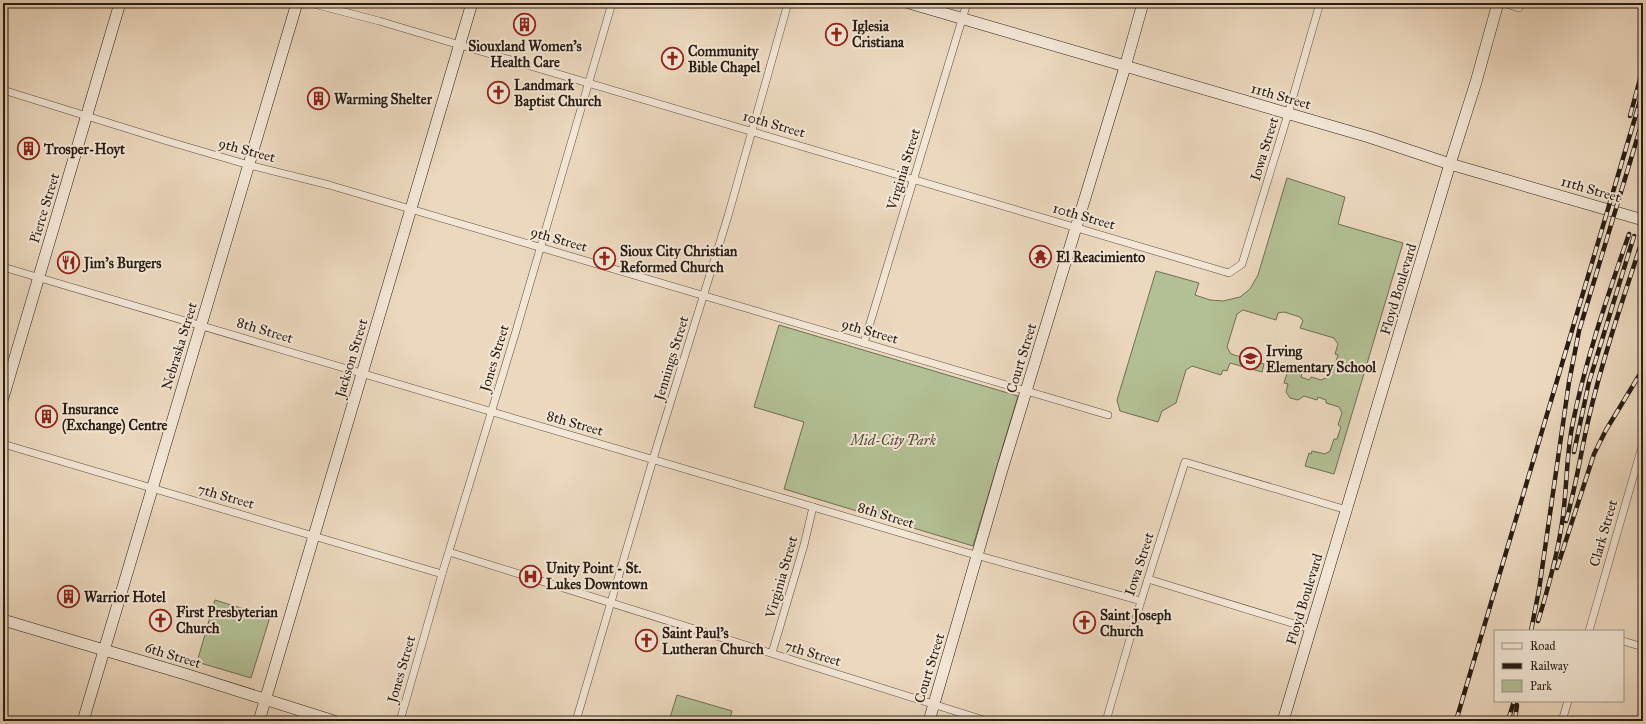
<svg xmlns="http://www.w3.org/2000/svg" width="1646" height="724" viewBox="0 0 1646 724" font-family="'IM FELL Great Primer',serif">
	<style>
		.green { fill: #b3c095; stroke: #6d6e54 }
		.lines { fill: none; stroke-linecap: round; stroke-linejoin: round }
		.street-casing { stroke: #584b3e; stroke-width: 8 }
		.secondary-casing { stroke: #271c13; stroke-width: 12 }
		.street { stroke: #f3e6d5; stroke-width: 7 }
		.secondary { stroke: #f3e6d5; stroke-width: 11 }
		.rail-casing { stroke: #271c13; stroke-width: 4.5 }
		.rail { stroke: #f3e6d5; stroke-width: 3; stroke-dasharray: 9; stroke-linecap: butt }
		.labels { text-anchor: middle; stroke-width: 4; stroke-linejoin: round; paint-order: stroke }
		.poi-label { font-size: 14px; font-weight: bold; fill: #271c13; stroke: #f3e6d5; text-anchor: start }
		.street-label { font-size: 14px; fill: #271c13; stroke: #f3e6d5 }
		.park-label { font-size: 14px; font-style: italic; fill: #514d3a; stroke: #f3e6d5 }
	</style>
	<rect width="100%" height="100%" fill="#ecd8be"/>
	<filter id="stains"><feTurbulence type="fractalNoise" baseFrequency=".005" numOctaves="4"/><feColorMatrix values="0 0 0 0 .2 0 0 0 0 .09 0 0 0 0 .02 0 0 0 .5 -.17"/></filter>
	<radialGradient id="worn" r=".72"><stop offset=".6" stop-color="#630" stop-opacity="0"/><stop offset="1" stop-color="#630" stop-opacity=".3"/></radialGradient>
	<g class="green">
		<polygon points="1287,178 1345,197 1338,224 1403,243 1334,474 1305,466 1309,453 1311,454 1312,451 1325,454 1330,451 1334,439 1337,439 1341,427 1338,425 1342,413 1339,407 1326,403 1326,400 1318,397 1317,400 1304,396 1298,400 1290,398 1286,392 1288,384 1284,383 1288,370 1302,374 1301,377 1309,380 1311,377 1321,380 1328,377 1331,367 1334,368 1338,355 1335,354 1338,344 1334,338 1300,328 1303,321 1300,317 1284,312 1278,313 1276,320 1243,310 1237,314 1227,347 1231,354 1264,364 1262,372 1230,363 1227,371 1223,370 1221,375 1192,366 1186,370 1176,403 1162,411 1158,422 1120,411 1117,400 1156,271 1199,283 1195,295 1210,300 1223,301 1240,297 1250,289 1258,275"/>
		<polygon points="779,325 1018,396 973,546 784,489 804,422 754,407"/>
		<polygon points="215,600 270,617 251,678 197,662"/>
		<polygon points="677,695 732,711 729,721 669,721"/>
	</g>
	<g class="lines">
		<defs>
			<g id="street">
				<polyline points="310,3 379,21 1229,273 1242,264 1288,114 1320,3"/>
				<polyline points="1503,3 1519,8"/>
				<polyline points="3,90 167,141 249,165 329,185 1108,415"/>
				<polyline points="3,267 965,552 1141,601"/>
				<polyline points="864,343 967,3"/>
				<polyline points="3,444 442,574"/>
				<polyline points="449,552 987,721"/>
				<polyline points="1148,579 1311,629"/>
				<polyline points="1589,631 1643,443"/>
				<polyline points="1623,641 1643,647"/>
				<polyline points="772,653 804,545 813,507"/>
				<polyline points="400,721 442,574 516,331 612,3"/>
				<polyline points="576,721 657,446 728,216 788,3"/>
				<polyline points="1106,721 1141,601 1185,462 1347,510"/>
				<polyline points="1562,721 1568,701"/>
			</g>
			<g id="secondary">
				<polyline points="909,3 1369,137 1450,164 1643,220"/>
				<polyline points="3,398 120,3"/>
				<polyline points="3,620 185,674 334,721"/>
				<polyline points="83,721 297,3"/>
				<polyline points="259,721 472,3"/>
				<polyline points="929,721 1001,473 1125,67 1143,3"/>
				<polyline points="1283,721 1450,164 1476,82 1498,3"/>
			</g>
		</defs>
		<use href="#street" class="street-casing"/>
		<use href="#secondary" class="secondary-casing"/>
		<use href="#street" class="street"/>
		<use href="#secondary" class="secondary"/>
		<defs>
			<g id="rail">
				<polyline points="1630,116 1643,68"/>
				<polyline points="1574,452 1589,382 1634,236"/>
				<path d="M1566,521C1576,487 1581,451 1589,417C1603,357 1623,299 1642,241"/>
				<polyline points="1557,568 1594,454 1606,430 1643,369"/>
				<path d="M1538,621C1548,589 1557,556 1562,523C1567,491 1566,459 1572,427C1585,361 1607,298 1629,234"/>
				<polyline points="1531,631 1539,590 1569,382 1579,331 1643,119"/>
				<polyline points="1456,721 1643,91"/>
				<polyline points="1508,721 1514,701"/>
				<polyline points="1515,721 1517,705"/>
			</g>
		</defs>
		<use href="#rail" class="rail-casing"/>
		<use href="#rail" class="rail"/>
	</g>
	<defs>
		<symbol id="building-ring" viewBox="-11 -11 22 22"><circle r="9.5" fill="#f3e6d5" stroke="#8f2418" stroke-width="1.5"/><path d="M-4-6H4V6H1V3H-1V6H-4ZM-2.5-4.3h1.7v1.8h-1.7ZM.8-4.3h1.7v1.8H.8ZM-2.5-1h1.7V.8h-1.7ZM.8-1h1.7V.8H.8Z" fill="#8f2418"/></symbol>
		<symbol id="church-ring" viewBox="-11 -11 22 22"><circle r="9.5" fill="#f3e6d5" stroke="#8f2418" stroke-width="1.5"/><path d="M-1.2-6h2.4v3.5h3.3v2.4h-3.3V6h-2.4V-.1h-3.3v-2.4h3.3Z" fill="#8f2418"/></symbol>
		<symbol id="temple-ring" viewBox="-11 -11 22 22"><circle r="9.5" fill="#f3e6d5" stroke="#8f2418" stroke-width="1.5"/><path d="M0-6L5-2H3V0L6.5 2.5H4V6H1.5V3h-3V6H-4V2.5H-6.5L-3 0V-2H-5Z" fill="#8f2418"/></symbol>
		<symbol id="restaurant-ring" viewBox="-11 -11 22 22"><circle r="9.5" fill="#f3e6d5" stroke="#8f2418" stroke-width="1.5"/><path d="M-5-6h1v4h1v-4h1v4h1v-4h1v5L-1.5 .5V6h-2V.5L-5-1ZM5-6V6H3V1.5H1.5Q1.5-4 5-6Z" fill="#8f2418"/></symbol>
		<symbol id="school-ring" viewBox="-11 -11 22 22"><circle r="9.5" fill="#f3e6d5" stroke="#8f2418" stroke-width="1.5"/><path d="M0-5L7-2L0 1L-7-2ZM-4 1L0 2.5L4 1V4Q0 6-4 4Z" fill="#8f2418"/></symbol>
		<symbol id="hospital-ring" viewBox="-11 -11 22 22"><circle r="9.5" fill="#f3e6d5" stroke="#8f2418" stroke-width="1.5"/><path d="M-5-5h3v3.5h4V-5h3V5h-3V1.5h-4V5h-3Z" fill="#8f2418"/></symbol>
	</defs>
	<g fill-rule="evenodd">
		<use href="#building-ring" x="512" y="12" width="25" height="25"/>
		<use href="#church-ring" x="824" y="22" width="25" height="25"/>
		<use href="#church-ring" x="660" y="46" width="25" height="25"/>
		<use href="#church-ring" x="486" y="80" width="25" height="25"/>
		<use href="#building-ring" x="306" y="86" width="25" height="25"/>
		<use href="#building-ring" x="16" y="136" width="25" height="25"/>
		<use href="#temple-ring" x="1028" y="244" width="25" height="25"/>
		<use href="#church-ring" x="592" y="246" width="25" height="25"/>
		<use href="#restaurant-ring" x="56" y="250" width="25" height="25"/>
		<use href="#school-ring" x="1238" y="346" width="25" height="25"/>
		<use href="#building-ring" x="34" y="404" width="25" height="25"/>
		<use href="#hospital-ring" x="518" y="564" width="25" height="25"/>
		<use href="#building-ring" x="56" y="584" width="25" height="25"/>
		<use href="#church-ring" x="148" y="608" width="25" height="25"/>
		<use href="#church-ring" x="1072" y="610" width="25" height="25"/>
		<use href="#church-ring" x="634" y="628" width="25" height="25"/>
	</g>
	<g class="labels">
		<g class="poi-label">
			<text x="852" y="31">Iglesia<tspan x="852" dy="16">Cristiana</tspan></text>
			<text x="525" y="51" text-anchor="middle">Siouxland Women's<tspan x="525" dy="16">Health Care</tspan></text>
			<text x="688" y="56">Community<tspan x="688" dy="16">Bible Chapel</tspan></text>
			<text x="514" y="90">Landmark<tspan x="514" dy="16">Baptist Church</tspan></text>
			<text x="334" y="104">Warming Shelter</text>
			<text x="44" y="154">Trosper-Hoyt</text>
			<text x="620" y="256">Sioux City Christian<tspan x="620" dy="16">Reformed Church</tspan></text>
			<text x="1056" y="262">El Reacimiento</text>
			<text x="84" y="268">Jim's Burgers</text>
			<text x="1266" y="356">Irving<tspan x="1266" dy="16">Elementary School</tspan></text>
			<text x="62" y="414">Insurance<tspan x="62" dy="16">(Exchange) Centre</tspan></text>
			<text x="546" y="573">Unity Point - St.<tspan x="546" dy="16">Lukes Downtown</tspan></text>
			<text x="84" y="602">Warrior Hotel</text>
			<text x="176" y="617">First Presbyterian<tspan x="176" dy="16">Church</tspan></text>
			<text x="1100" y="620">Saint Joseph<tspan x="1100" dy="16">Church</tspan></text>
			<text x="662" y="638">Saint Paul's<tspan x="662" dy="16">Lutheran Church</tspan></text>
		</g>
		<g class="street-label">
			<text transform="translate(1281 96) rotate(16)" y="5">11th Street</text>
			<text transform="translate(774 124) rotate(16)" y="5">10th Street</text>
			<text transform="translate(1264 149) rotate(-73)" y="5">Iowa Street</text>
			<text transform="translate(247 150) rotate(15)" y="5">9th Street</text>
			<text transform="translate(903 169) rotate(-73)" y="5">Virginia Street</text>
			<text transform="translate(1591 189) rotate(16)" y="5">11th Street</text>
			<text transform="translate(44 208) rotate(-73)" y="5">Pierce Street</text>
			<text transform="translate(1084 216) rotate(16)" y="5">10th Street</text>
			<text transform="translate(559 239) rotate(16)" y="5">9th Street</text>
			<text transform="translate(1398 289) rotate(-73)" y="5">Floyd Boulevard</text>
			<text transform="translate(265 330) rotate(17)" y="5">8th Street</text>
			<text transform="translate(870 331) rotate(16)" y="5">9th Street</text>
			<text transform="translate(179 346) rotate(-73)" y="5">Nebraska Street</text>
			<text transform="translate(351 358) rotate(-73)" y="5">Jackson Street</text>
			<text transform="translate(494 358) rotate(-73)" y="5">Jones Street</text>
			<text transform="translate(671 358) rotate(-73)" y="5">Jennings Street</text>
			<text transform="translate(1021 358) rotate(-73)" y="5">Court Street</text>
			<text transform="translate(575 423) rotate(16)" y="5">8th Street</text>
			<text transform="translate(226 496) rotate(16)" y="5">7th Street</text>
			<text transform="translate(886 515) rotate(17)" y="5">8th Street</text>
			<text transform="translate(1603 533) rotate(-74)" y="5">Clark Street</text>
			<text transform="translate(1139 564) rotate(-72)" y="5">Iowa Street</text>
			<text transform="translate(781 577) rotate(-74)" y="5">Virginia Street</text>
			<text transform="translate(1304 599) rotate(-73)" y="5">Floyd Boulevard</text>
			<text transform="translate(813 653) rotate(17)" y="5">7th Street</text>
			<text transform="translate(173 655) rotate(17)" y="5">6th Street</text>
			<text transform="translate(929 668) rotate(-73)" y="5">Court Street</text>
			<text transform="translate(401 669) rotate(-74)" y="5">Jones Street</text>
		</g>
		<g class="park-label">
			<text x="893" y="445">Mid-City Park</text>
		</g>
	</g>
	<rect width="1646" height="724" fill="none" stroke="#ecd8be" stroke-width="16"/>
	<rect x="4" y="4" width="1638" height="716" fill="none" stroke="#271c13" stroke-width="2"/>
	<rect x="8" y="8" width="1630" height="708" fill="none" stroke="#271c13"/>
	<rect x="1494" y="630" width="130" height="72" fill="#f3e6d5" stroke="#a19587"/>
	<rect x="1502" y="643" width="20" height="6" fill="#f3e6d5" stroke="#a19587"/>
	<text x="1530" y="650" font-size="12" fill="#271c13">Road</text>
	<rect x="1502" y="663" width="20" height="6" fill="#271c13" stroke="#a19587"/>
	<text x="1530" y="670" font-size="12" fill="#271c13">Railway</text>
	<rect x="1502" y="680" width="20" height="12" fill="#b3c095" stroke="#a19587"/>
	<text x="1530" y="690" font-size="12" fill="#271c13">Park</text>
	<rect width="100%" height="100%" filter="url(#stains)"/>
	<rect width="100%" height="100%" fill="url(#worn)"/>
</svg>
